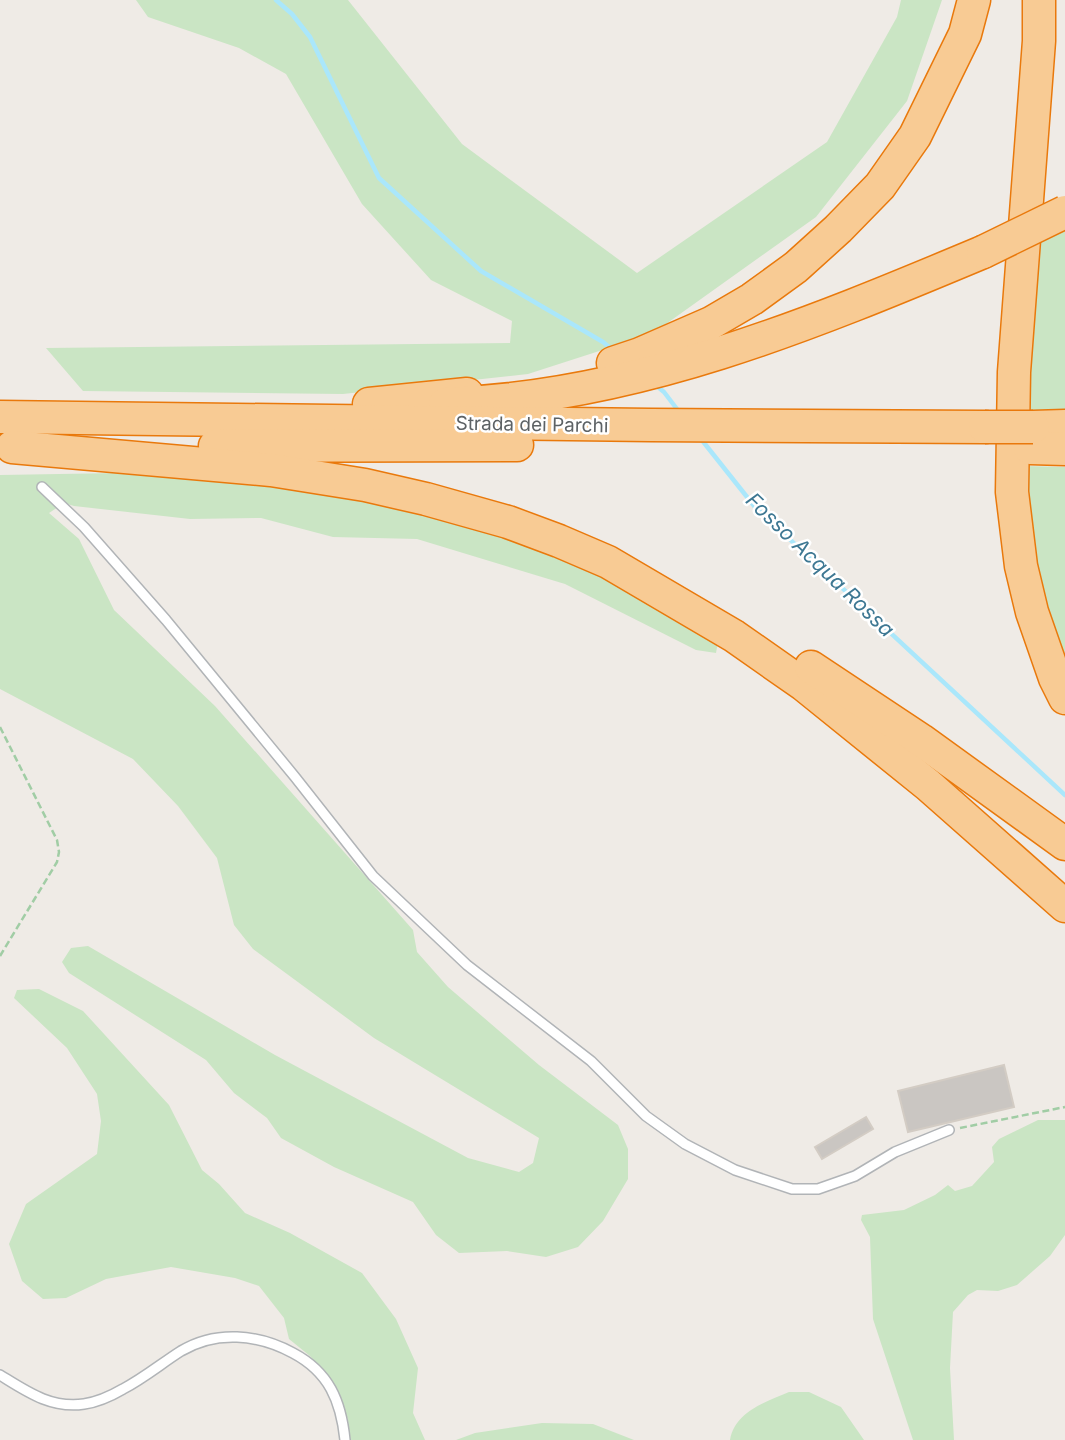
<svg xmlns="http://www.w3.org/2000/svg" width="1065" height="1440" viewBox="0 0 1065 1440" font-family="Inter,sans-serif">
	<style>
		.green { fill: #cae5c4 }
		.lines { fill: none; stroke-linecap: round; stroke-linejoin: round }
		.stream { stroke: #aae7fb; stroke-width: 4.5 }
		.building { fill: #cac6c2; stroke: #d3ccc4; stroke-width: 2 }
		.service-casing { stroke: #b1b4b7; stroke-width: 12 }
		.motorway-casing { stroke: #e9790c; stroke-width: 35 }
		.path { stroke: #a1cda5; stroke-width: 2.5; stroke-dasharray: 7 3.5; stroke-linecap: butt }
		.service { stroke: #fff; stroke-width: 9 }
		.motorway { stroke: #f8cb94; stroke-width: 32 }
		.motorway-bridge-casing { stroke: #e9790c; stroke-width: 35; stroke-linecap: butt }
		.motorway-bridge { stroke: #f8cb94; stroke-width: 32 }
		.labels { text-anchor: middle; stroke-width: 5; stroke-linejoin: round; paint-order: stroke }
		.street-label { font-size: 19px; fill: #5d6265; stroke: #fff }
		.water-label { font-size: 21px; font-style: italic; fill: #3e7893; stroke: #fff }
	</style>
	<rect width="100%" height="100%" fill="#efebe6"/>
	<g class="green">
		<polygon points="136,0 348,0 462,144 637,273 827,142 897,17 901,0 942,0 907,101 816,217 652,334 528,374 343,394 83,391 46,348 510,343 512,321 431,280 362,204 286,74 239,48 148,17"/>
		<polygon points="1065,227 1065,412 1026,412 1035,241"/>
		<polygon points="1025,466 1065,467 1065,672 1031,552"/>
		<polygon points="178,472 249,479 408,506 527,542 637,589 719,636 716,653 696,650 565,584 417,539 333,537 261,518 190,519 74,506 64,503 49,513 79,539 114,610 215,706 413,930 417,952 448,987 539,1065 618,1125 628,1149 628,1179 603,1221 578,1247 546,1257 507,1251 459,1253 436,1235 413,1202 334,1167 281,1138 267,1118 234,1093 206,1060 69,973 62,962 71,948 88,946 275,1055 468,1158 519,1172 533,1163 539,1138 374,1038 253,949 234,925 217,858 178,806 133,759 0,689 0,475"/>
		<polygon points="39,989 83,1011 169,1105 202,1170 219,1184 245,1213 290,1233 362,1273 396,1319 418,1368 413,1413 425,1440 349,1440 348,1420 337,1388 310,1356 289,1339 284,1318 259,1286 235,1278 171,1267 106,1279 66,1298 43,1299 22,1281 9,1244 26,1204 97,1154 101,1121 97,1094 67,1048 14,998 17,990"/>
		<polygon points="1038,1120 1065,1120 1065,1235 1050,1256 1017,1285 998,1291 977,1290 968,1295 953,1312 950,1368 954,1440 913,1440 873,1319 870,1237 861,1220 862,1215 904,1210 935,1195 948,1185 955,1191 972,1186 994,1162 992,1147 999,1139"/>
		<path d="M789,1392H809L841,1407L864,1440H730C735,1411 766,1402 789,1392Z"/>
		<polygon points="542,1423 593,1424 634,1440 456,1440 475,1433"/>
	</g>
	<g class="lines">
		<g class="stream">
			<polyline points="276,0 292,14 310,37 379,178 481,271 603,342 614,351"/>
			<polyline points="653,383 664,392 680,413"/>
			<polyline points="701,439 755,507 1065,795"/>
		</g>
	</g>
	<g class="building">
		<polygon points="1004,1065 1014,1107 908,1132 898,1091"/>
		<polygon points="866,1117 873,1129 822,1159 815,1147"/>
	</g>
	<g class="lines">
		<defs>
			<g id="service">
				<polyline points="42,487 84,527 166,620 295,777 373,876 467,965 591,1061 646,1116 685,1144 735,1170 792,1189 818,1189 855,1176 895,1152 949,1130"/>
				<path d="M0,1375C26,1391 51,1409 84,1404C98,1402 111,1396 123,1389C144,1378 162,1363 181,1351C216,1330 258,1334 293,1353C329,1372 341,1401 345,1440"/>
			</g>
			<g id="motorway">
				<polyline points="1039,0 1039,41 1014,372 1012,492 1021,566 1032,612 1055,678 1065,698"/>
				<polyline points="613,363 640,354 711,323 752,299 796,267 838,229 880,186 915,136 965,34 974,0"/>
				<polyline points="369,404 467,394"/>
				<path d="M445,404C634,398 811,324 983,252"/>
				<polyline points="0,417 651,425 985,427"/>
				<polyline points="1033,427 1065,426"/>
				<polyline points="215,446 517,445"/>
				<polyline points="12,447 271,470 365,485 426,499 508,522 559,541 608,562 734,636 804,685 928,785 1065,906"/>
				<polyline points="1030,448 1065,449"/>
				<polyline points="811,667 921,740 1065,844"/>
			</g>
		</defs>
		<use href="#service" class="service-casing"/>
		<use href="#motorway" class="motorway-casing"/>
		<g class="path">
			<polyline points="0,727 57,840 59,852 57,862 0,956"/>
			<polyline points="960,1128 1065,1107"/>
		</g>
		<use href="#service" class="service"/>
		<use href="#motorway" class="motorway"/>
		<defs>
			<g id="motorway-bridge">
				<polyline points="983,252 1065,212"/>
				<polyline points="985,427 1033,427"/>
			</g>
		</defs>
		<use href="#motorway-bridge" class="motorway-bridge-casing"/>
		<use href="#motorway-bridge" class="motorway-bridge"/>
	</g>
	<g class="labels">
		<g class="street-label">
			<text transform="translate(532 424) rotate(1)" y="7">Strada dei Parchi</text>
		</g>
		<g class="water-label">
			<text transform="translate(820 565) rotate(44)" y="7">Fosso Acqua Rossa</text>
		</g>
	</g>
</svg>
